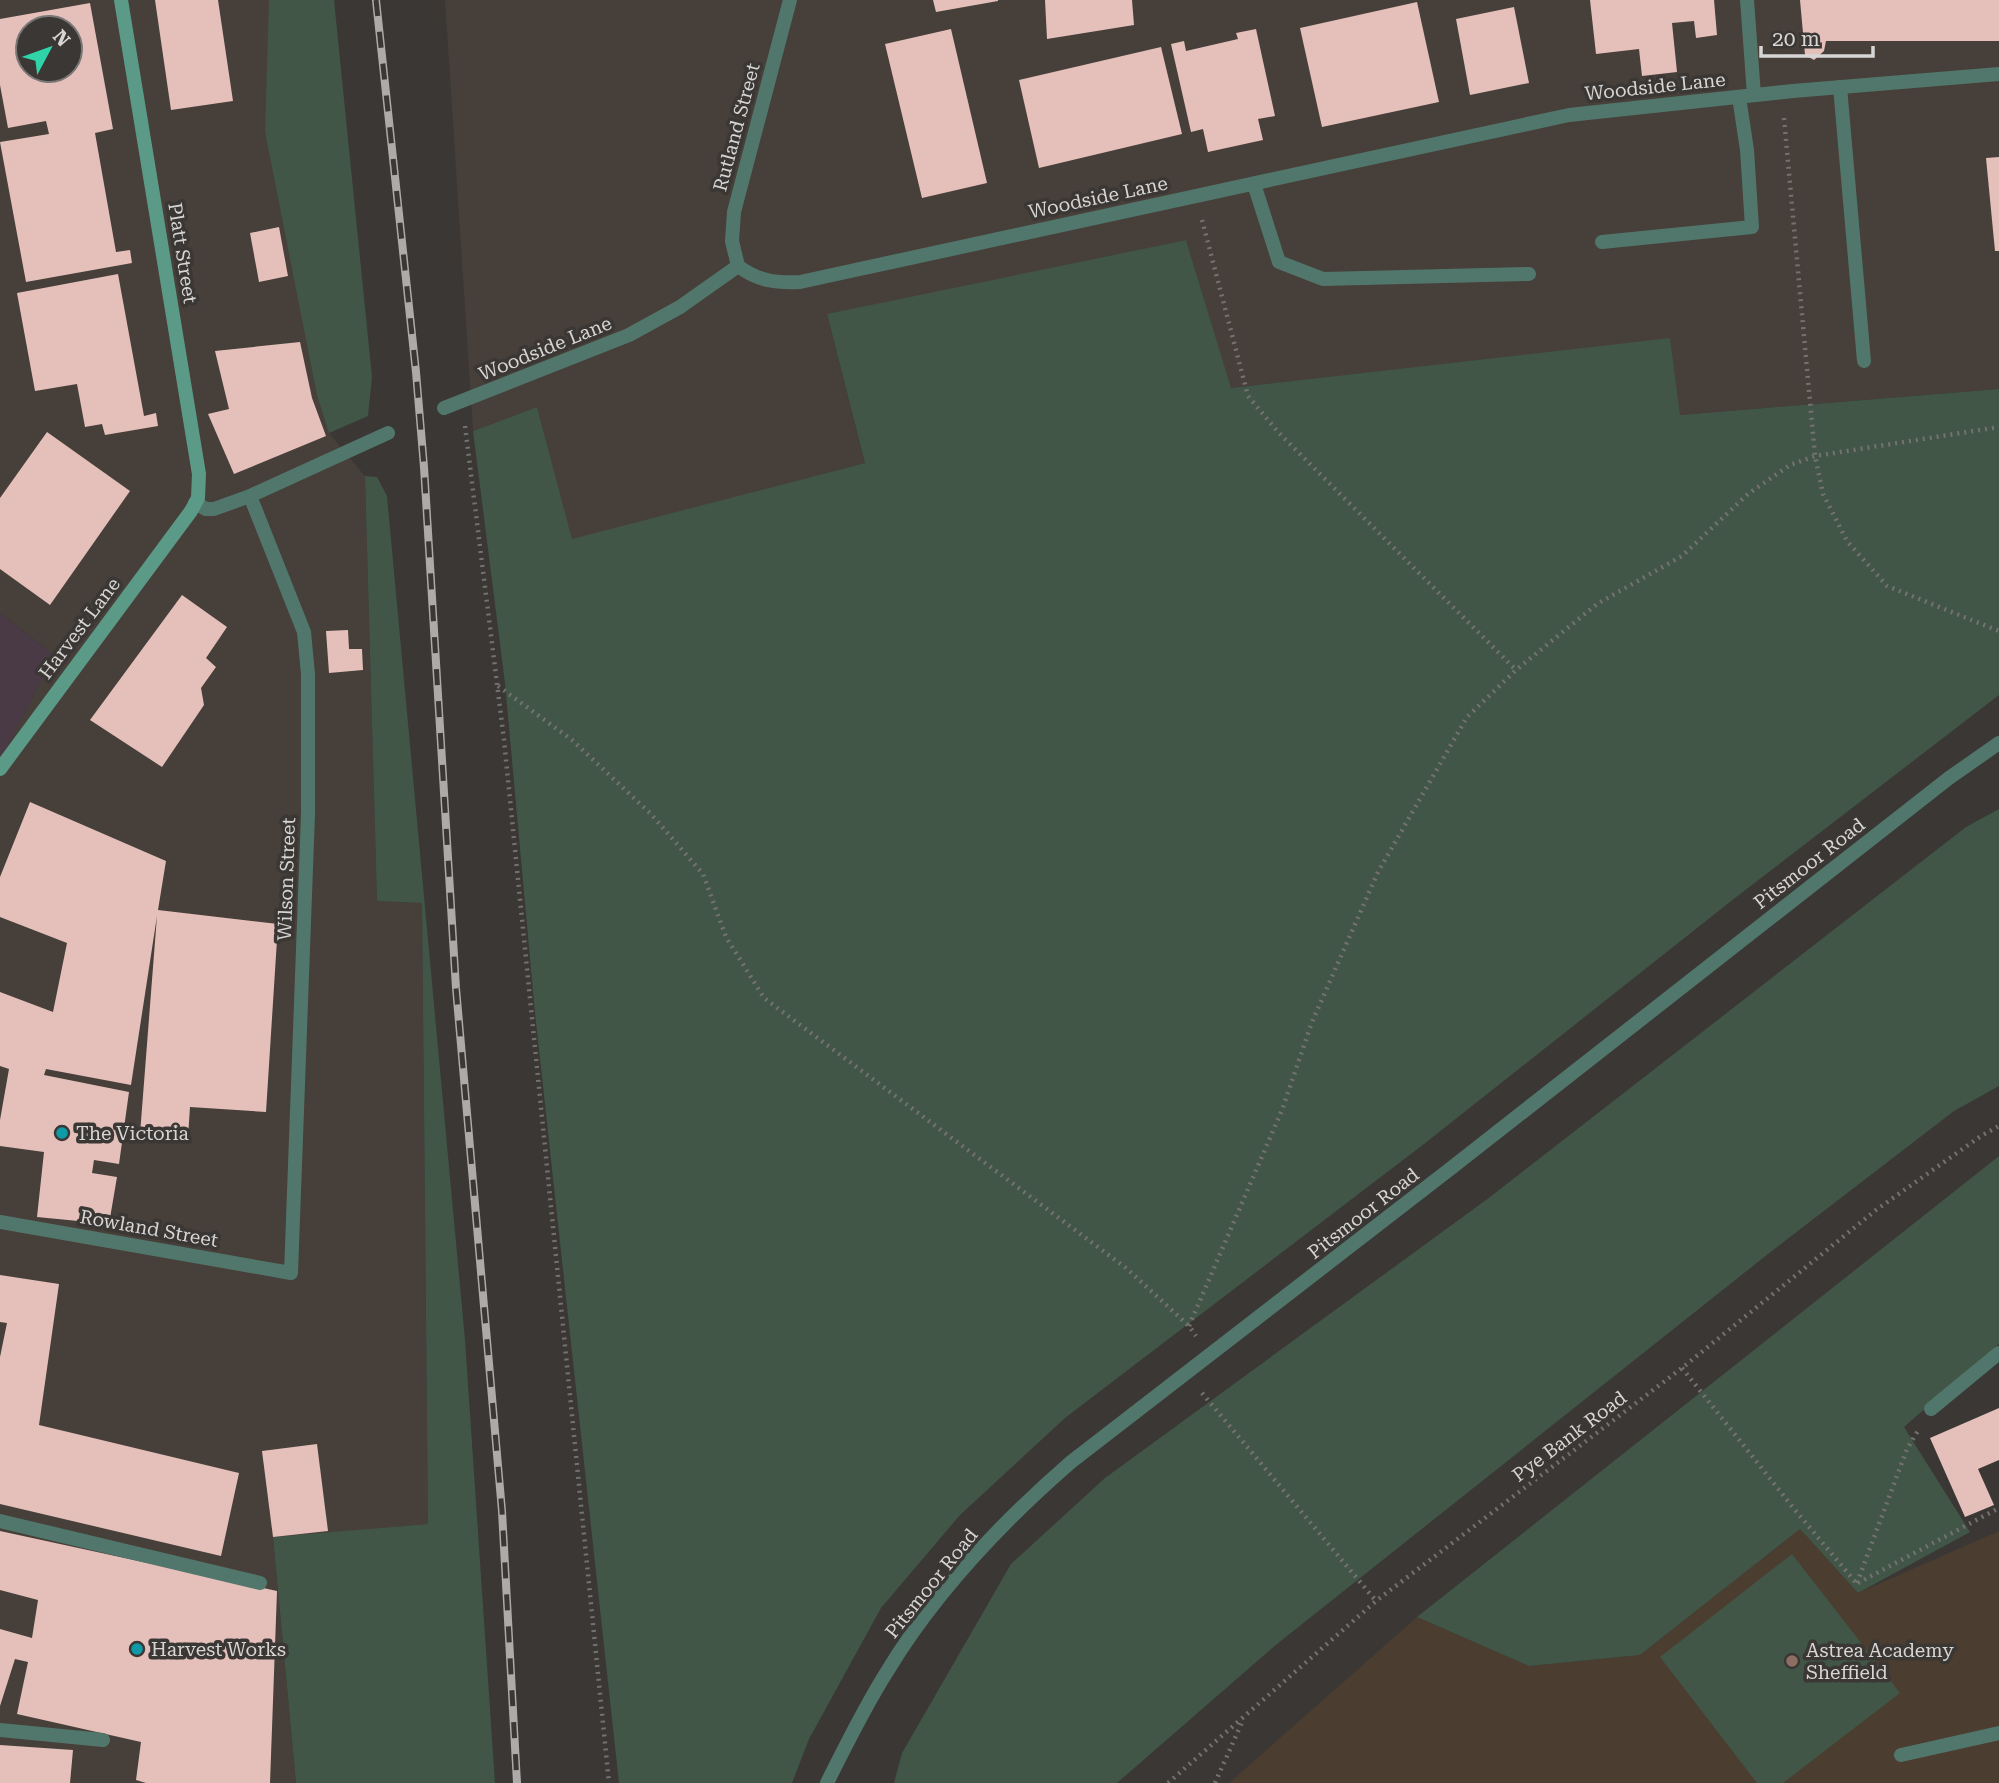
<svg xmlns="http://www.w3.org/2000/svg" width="1999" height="1783" viewBox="0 0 1999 1783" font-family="'Roboto Serif',serif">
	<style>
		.commercial { fill: #4a3a46 }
		.built { fill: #473f39; fill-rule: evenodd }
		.education { fill: #4b3d2f }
		.green { fill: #415647 }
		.building { fill: #e5c0bb; fill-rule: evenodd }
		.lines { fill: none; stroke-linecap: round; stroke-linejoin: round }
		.path { stroke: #747270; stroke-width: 4.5; stroke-dasharray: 2 5; stroke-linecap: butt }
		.service { stroke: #51776c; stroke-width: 14 }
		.minor { stroke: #51776c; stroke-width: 14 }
		.tertiary { stroke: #51776c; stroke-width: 14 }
		.secondary { stroke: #5c9a88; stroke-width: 14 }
		.rail-casing { stroke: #adaba9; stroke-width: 8 }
		.rail { stroke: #3a3735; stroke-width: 5; stroke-dasharray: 16; stroke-linecap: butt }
		.culture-dot { fill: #0f9aa8; stroke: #3a3735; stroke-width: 2.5 }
		.education-dot { fill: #8d6e63; stroke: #3a3735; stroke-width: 2.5 }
		.labels { text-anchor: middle; stroke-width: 7; stroke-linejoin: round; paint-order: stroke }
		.street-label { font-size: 19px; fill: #d7d6d4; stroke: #3a3735 }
		.poi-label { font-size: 19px; fill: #d7d6d4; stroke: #3a3735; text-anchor: start }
	</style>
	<rect width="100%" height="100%" fill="#3a3735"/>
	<polygon class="commercial" points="0,613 54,655 0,761"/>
	<g class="built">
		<path d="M0,0H269L270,16L329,433L365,476L377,901L422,903L428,1524L273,1538L296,1783H0V761L54,655L0,613ZM28,28H70V70H28Z"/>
		<polygon points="445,0 1999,0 1999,389 1679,415 1669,339 1230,388 1186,240 827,315 865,463 572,540 537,407 473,431"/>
	</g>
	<polygon class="education" points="1800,1529 1858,1593 1999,1531 1999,1783 1229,1783 1417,1617 1529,1666 1640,1655"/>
	<g class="green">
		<polygon points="269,0 334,0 372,377 368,416 329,433 317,395 265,132"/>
		<polygon points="1186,240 1231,388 1670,338 1680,415 1999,389 1999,695 1735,898 1424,1144 1065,1418 960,1515 881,1608 809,1739 792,1783 619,1783 535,1013 505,683 473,431 537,407 572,539 865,463 827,314"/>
		<polygon points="365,476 377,477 387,496 465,1340 495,1783 296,1783 273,1537 428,1524 422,903 377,901"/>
		<polygon points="1999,809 1999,1086 1954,1111 1768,1254 1277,1644 1117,1783 894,1783 902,1753 1011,1564 1105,1478 1486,1200 1966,827"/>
		<polygon points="1999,1156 1999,1344 1904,1427 1970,1532 1858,1593 1800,1529 1640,1655 1529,1666 1417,1617"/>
		<polygon points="1792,1554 1900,1693 1783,1783 1757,1783 1660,1657"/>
	</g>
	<g class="building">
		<polygon points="155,0 218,0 233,101 171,110"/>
		<polygon points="933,0 998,0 998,1 936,12"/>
		<polygon points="1045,0 1132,0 1134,25 1047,39"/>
		<polygon points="1590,0 1714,0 1717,35 1696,38 1694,21 1672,23 1677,72 1642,76 1639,49 1596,54"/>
		<polygon points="1800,0 1999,0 1999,41 1826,41 1824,51 1814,60 1805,55"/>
		<polygon points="1417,2 1439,102 1322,127 1300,28"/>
		<path d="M90,3L113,129L95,133L116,252L130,250L132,263L26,282L0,142L49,134L46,121L8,128L0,85V19ZM28,28H70V70H28Z"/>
		<polygon points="1514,7 1529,83 1470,95 1456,19"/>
		<polygon points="951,29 987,183 922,198 885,44"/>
		<polygon points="1256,29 1275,116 1258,119 1263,140 1208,152 1203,129 1191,132 1171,44 1184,41 1186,51 1238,39 1236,33"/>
		<polygon points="1161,47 1182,134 1039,168 1019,80"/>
		<polygon points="1999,157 1999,251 1995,251 1986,158"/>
		<polygon points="279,227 288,276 259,282 250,233"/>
		<polygon points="118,274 144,416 156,413 158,426 105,435 102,424 85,427 77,384 35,391 17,293"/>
		<polygon points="300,342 312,398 326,436 234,474 208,414 229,409 215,351"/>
		<polygon points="47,432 130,491 50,605 0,569 0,498"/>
		<polygon points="182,595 227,627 206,658 216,667 201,688 204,705 162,767 90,720"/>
		<polygon points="348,630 349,649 362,649 363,670 329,673 326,631"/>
		<polygon points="30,802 166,861 158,910 278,924 266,1112 190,1107 188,1137 140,1134 157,916 131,1085 46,1069 44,1075 129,1092 119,1164 94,1160 92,1173 117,1177 109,1224 37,1217 44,1152 0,1146 0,1120 9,1069 0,1066 0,992 53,1012 67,943 0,917 0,877"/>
		<polygon points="0,1275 59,1284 39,1425 239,1473 221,1556 0,1504 0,1357 7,1323 0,1322"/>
		<polygon points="1999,1408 1999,1460 1978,1469 1994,1505 1965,1517 1930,1438"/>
		<polygon points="317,1444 328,1531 273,1537 262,1451"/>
		<polygon points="0,1531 277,1591 270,1783 146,1783 136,1780 141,1742 17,1714 28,1662 15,1659 0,1706 0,1629 32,1638 38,1600 0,1590"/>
		<polygon points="0,1745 73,1750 70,1783 0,1783"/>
	</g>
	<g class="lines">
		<g class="path">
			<polyline points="1784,118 1815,456 1823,494 1847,541 1887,586 1999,631"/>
			<polyline points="1202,220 1248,396 1278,432 1516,670"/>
			<polyline points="465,426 504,740 609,1783"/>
			<polyline points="498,686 572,740 651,814 703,874 726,937 764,998 1126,1268 1189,1326 1196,1336"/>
			<polyline points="1189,1326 1282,1110 1312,1022 1378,872 1467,717 1516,670 1597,604 1682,556 1748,494 1790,465 1815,456 1999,427"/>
			<polyline points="1682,1368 1795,1510 1857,1584"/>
			<polyline points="1202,1393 1376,1601"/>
			<polyline points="1857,1583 1907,1449 1919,1429"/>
			<polyline points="1858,1583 1999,1508"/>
			<polyline points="1168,1783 1376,1601 1682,1368 1876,1210 1981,1136 1999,1126"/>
			<polyline points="1215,1783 1243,1720"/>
		</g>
		<g class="service">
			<polyline points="1840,87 1864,361"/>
			<polyline points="1793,91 1999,74"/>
			<polyline points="1254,184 1279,262 1323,279 1529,274"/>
			<polyline points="1602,242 1752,227 1747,150 1739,97"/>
			<polyline points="1931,1409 1999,1353"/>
			<polyline points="0,1521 260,1583"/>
			<polyline points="0,1730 103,1740"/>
			<polyline points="1901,1755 1999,1733"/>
		</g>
		<g class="minor">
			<polyline points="1747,0 1754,95"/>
			<path d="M738,266C758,281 775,283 800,282L1569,115L1793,91"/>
			<polyline points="738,266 732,241 734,212 790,0"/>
			<polyline points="444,408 629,335 680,307 738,266"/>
			<polyline points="195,503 206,509 214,509 250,496 388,433"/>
			<polyline points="0,1222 291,1273 308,814 308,674 304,632 250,496"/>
		</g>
		<path class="tertiary" d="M827,1783C846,1745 865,1706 888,1670C936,1591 1002,1522 1071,1462L1450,1169L1949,778L1999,743"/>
		<polyline class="secondary" points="0,769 191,511 198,498 199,474 121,0"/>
		<defs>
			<polyline id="rail" points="376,0 416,372 424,467 456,988 502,1511 517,1783"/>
		</defs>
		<use href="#rail" class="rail-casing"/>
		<use href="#rail" class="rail"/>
	</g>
	<g class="culture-dot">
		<circle cx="62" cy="1133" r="7"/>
		<circle cx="137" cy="1649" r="7"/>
	</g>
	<circle class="education-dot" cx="1792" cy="1661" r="7"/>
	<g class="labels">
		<g class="street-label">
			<text transform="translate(1655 86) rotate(-6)" y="7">Woodside Lane</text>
			<text transform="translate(736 127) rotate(-75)" y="7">Rutland Street</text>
			<text transform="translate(1098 197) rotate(-12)" y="7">Woodside Lane</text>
			<text transform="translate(183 253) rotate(81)" y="7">Platt Street</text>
			<text transform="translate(545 348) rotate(-22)" y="7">Woodside Lane</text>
			<text transform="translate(79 628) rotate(-53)" y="7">Harvest Lane</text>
			<text transform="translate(1809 863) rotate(-38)" y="7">Pitsmoor Road</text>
			<text transform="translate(286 879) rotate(-88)" y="7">Wilson Street</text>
			<text transform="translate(1363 1213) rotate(-38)" y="7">Pitsmoor Road</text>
			<text transform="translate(149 1228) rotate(10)" y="7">Rowland Street</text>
			<text transform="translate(1569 1436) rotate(-37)" y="7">Pye Bank Road</text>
			<text transform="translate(931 1583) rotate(-51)" y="7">Pitsmoor Road</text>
		</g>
		<g class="poi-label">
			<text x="76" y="1140">The Victoria</text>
			<text x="151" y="1656">Harvest Works</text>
			<text x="1806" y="1657">Astrea Academy<tspan x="1806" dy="22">Sheffield</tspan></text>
		</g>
	</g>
	<g transform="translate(49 49) rotate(49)"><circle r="33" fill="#3a3735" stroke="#797775" stroke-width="2"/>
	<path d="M0-5L12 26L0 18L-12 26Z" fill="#30d4a9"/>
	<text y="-10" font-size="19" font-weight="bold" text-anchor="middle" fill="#d7d6d4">N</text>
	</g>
	<path d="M1761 46v10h112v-10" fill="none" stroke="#d7d6d4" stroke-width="3.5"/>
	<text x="1772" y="46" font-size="21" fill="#d7d6d4" stroke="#3a3735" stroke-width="5" paint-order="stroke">20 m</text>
</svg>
